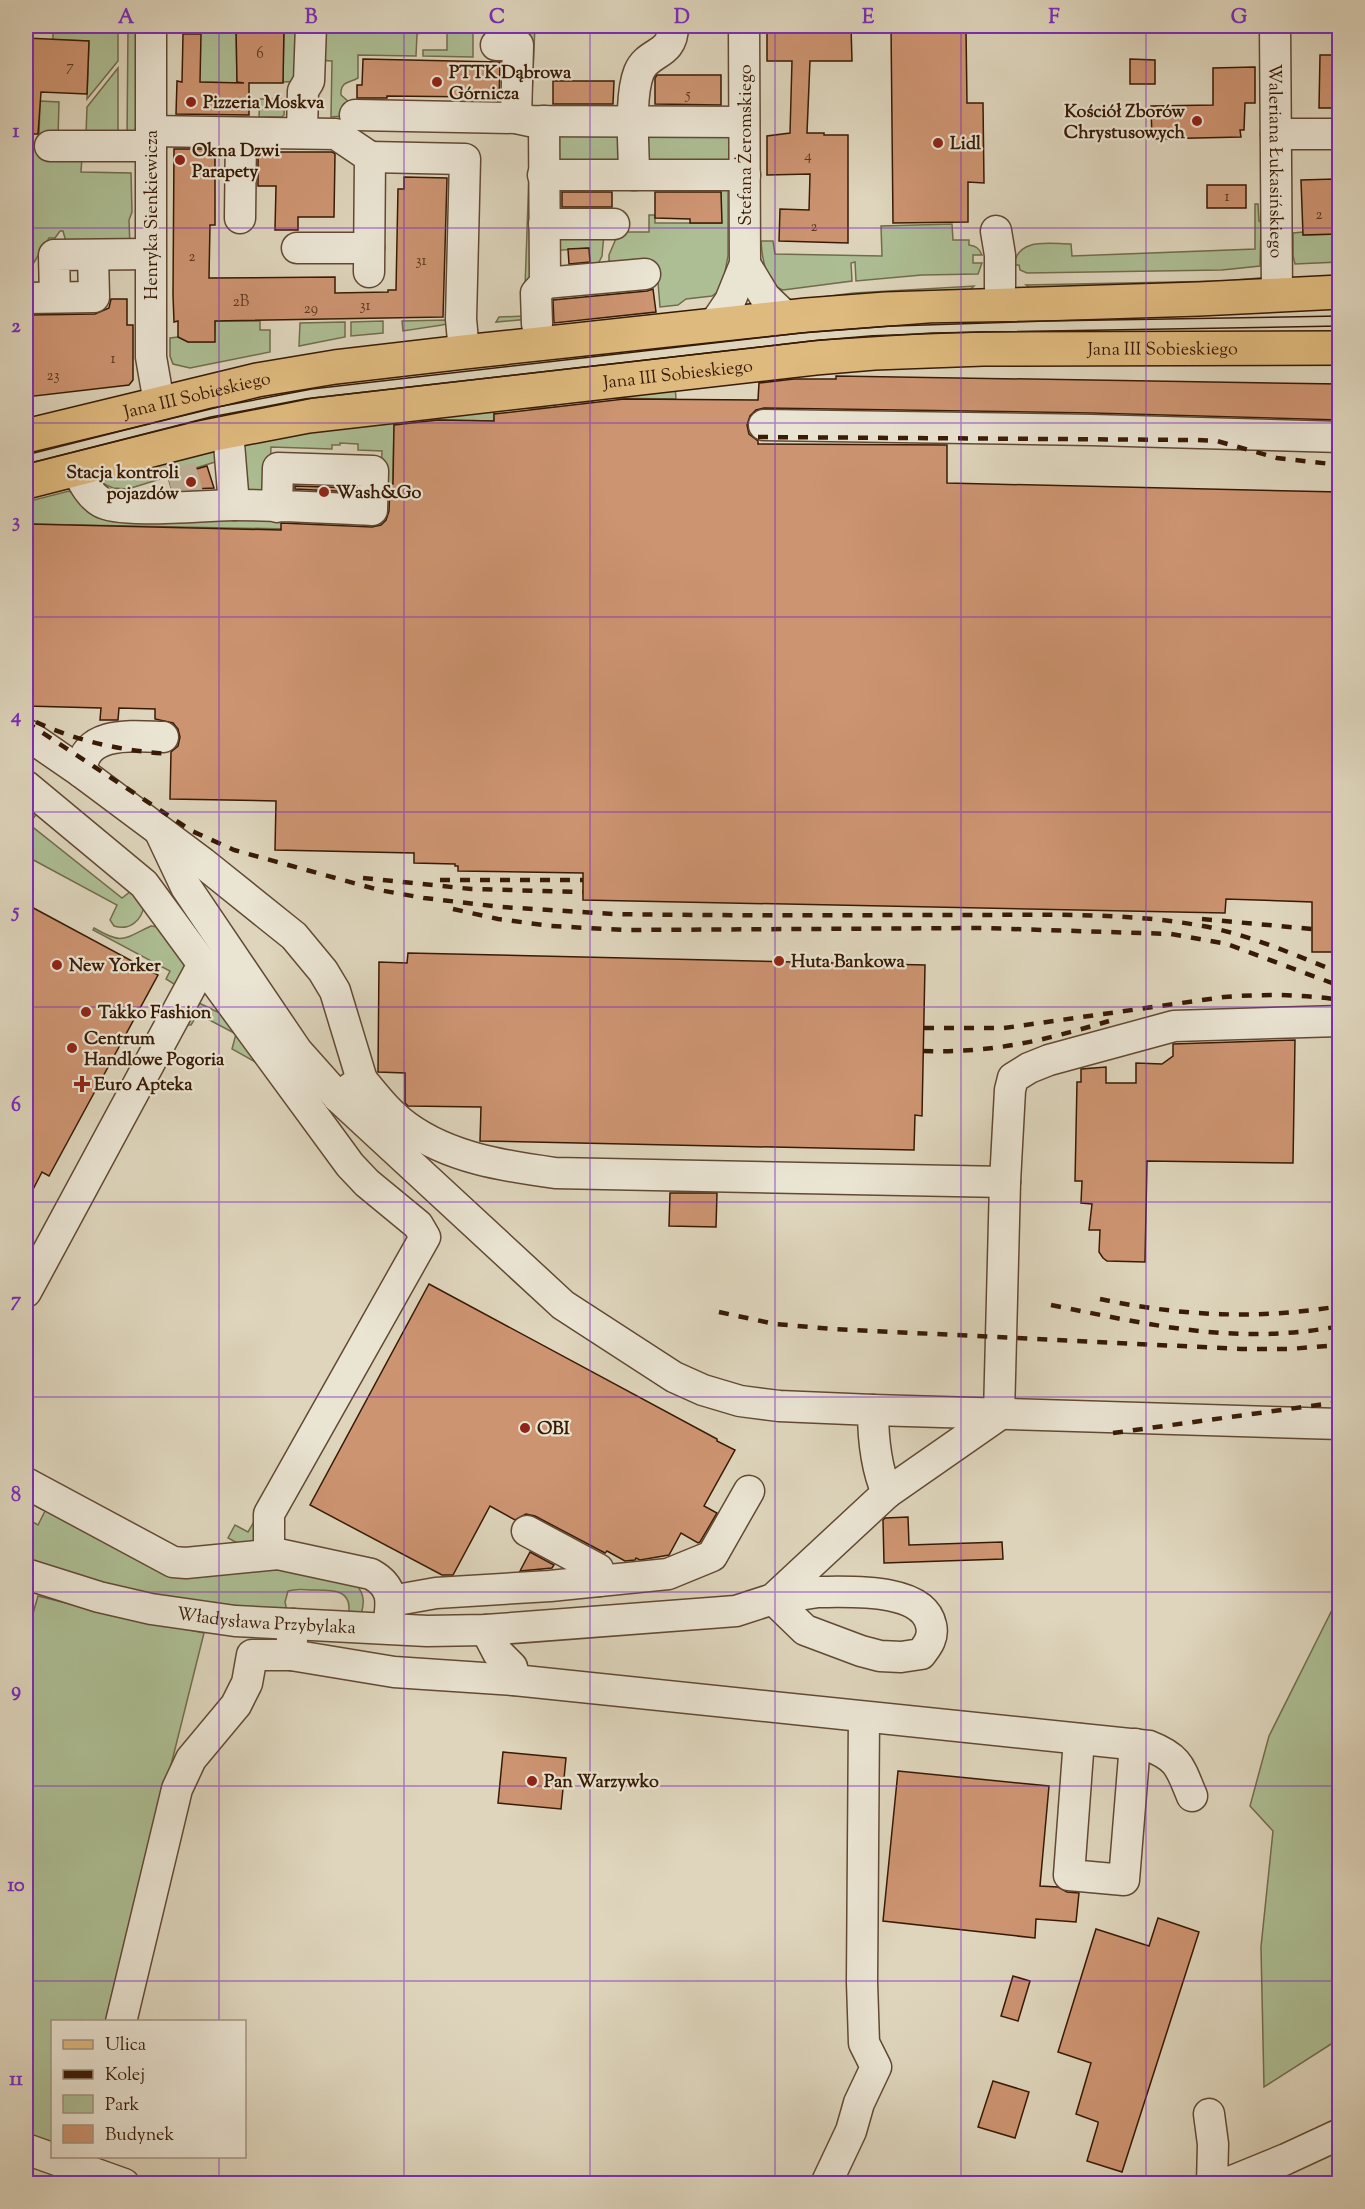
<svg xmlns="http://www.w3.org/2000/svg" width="1365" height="2209" viewBox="0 0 1365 2209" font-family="'Sorts Mill Goudy',serif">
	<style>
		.green { fill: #adbe94; stroke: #726c4c; stroke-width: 1.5 }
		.building { fill: #cd9471; stroke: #381a05; stroke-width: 1.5 }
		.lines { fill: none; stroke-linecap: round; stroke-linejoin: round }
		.minor-tunnel { stroke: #bdb097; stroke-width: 30; stroke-dasharray: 30 15; stroke-linecap: butt }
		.minor-casing { stroke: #624933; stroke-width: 33 }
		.major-casing { stroke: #381a05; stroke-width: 36 }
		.minor { stroke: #eae4d3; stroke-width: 30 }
		.major { stroke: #dfba7e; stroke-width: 33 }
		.tram { stroke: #381a05; stroke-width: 1.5 }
		.rail { stroke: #381a05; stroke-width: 4.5; stroke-dasharray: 10 10; stroke-linecap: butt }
		.grid { fill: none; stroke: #7b2cbf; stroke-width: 1.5; stroke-opacity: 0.55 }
		.poi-dot { fill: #8f2418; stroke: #eae4d3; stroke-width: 2 }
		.labels { text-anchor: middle; stroke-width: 4.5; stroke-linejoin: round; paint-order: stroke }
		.number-label { font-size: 15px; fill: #5d3820 }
		.poi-label { font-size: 18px; font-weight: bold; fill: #381a05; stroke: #eae4d3; text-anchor: start }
		.street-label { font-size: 18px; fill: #381a05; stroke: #eae4d3 }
		.neatline { fill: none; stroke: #7b2cbf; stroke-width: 2 }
		.grid-label { font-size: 20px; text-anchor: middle; font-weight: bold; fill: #7b2cbf }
	</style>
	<rect width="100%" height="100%" fill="#ded5bc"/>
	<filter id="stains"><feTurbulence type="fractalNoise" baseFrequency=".00333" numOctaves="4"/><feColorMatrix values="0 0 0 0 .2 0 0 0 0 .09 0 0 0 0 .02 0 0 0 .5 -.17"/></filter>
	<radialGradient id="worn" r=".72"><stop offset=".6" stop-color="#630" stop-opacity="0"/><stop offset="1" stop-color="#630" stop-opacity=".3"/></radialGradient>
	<g class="green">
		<polygon points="200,26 236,26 237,83 190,82 200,67"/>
		<polygon points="284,26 306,26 305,81 283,82"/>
		<path d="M316,26H422L421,33L417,34L416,56L358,55V78C350,83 340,81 341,95L349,102L343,116L331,117L332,61L315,60Z"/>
		<polygon points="425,26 535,26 531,117 523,58 523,29 473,28 473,57 423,56 423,50 447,50 447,27"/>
		<polygon points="53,28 118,29 118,61 87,99 89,41 53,40"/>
		<polygon points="128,28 142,29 142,127 127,140"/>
		<polygon points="118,68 118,140 86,134 87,107"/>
		<polygon points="260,99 285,99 284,115 282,117 259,117"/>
		<polygon points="40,101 59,102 58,138 39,137"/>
		<polygon points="619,127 621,165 562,163 556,157 549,137"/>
		<polygon points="640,131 729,133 729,164 649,171"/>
		<polygon points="26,143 40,143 40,157 82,157 81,172 131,173 132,212 129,220 130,248 66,242 63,231 60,231 55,238 49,238 33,264 30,286 26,287"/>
		<polygon points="529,173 532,176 530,319 496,322 499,317 524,316"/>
		<polygon points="721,184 728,185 728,256 724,277 720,290 712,296 686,299 678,305 660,307 658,282 653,282 609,261 609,255 626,215 626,232 649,232 649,215 655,215 655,223 721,223"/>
		<path d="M1255,204H1258L1259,221L1261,222L1260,266L1222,270L1027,273L1020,270L1019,265H1014C1018,237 1049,244 1071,244L1072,256L1255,249Z"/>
		<path d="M952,224L953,240H969V245C976,246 979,248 982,255H973V263H982L978,274L922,275L856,281L855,262L851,263L852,281L783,290C765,284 762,257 761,241H773L775,254L882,256L881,226Z"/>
		<polygon points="1303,232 1303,235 1339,234 1339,262 1295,264 1293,256 1293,233"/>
		<polygon points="604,234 602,256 598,264 590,266 588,248 551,251 554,238"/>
		<polygon points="1260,278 1253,284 1030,288 1026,285 1224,281"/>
		<polygon points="974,286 970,290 814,298 854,293"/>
		<polygon points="447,320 447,324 442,325 403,331 402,321"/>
		<polygon points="215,321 260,321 260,330 270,330 270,352 190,368 173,364 170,356 170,338 178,337 188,342 214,342"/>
		<polygon points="383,321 383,333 351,336 351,322"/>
		<polygon points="345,322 345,337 299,346 300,323"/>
		<polygon points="675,384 676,399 594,398 593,402 555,401 555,408 499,408 494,412 494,421 394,419 392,531 29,524 28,598 26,597 26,502 69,491 95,511 102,513 176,515 225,513 379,519 382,451 358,450 358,444 340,443 340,445 332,445 332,449 271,447 269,495 266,497 250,494 239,488 237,447 241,439 350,420"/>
		<polygon points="219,443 219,458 215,462 128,489 113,488 95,480"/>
		<path d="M26,800L38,812L29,824L122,898L131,891L144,905C142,921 129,931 114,926L110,920L117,905L26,856Z"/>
		<path d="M151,926L158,927L184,964L185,972L177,986L166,979L170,971L93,930L94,928C123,945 123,939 151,926Z"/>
		<polygon points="195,1001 228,1017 257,1063 232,1049 236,1034 198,1014 191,1025 187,1025"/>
		<path d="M33,1502L164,1568L261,1566L356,1584C364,1594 365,1602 361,1614L348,1616C354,1589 333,1590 313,1590C305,1590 297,1588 288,1591L285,1602L287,1611L147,1600L26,1565V1518L38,1525L45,1511L32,1504Z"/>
		<polygon points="255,1520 255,1544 243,1546 228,1538 235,1525 248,1532"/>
		<polygon points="38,1596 106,1613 204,1633 107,2021 52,2022 52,2146 26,2135 26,1631 28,1631"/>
		<polygon points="1339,1596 1339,2039 1264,2087 1261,1947 1273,1831 1250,1806 1269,1736"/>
	</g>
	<g class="building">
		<polygon points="236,26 284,26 283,83 249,83 249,115 176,114 177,81 182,82 183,34 201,34 200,82 244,83 237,82"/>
		<polygon points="767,26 851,26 852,61 810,61 807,133 824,133 824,135 848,135 848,243 779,241 780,209 809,210 810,174 767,175 767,136 790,133 792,61 767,61"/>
		<polygon points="891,26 908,26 908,29 966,29 967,103 983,103 984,183 968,182 968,222 893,223"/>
		<polygon points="26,38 89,41 87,94 41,92 38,134 26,134"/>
		<polygon points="1320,55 1340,55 1340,108 1319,108"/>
		<polygon points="363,59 500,62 499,100 480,100 480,97 387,96 387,98 357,98 357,85 362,85"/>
		<polygon points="1130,59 1155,60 1155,84 1130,84"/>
		<polygon points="1255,67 1255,103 1245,103 1244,130 1240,130 1241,137 1152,139 1151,106 1213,105 1213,68"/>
		<polygon points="657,75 721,75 721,105 655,104 655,78"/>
		<polygon points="553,81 614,81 613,104 553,104"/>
		<polygon points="174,149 215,149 215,225 210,225 209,278 335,277 335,293 388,292 388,290 396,290 398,189 404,189 404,177 447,178 443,317 215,321 215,342 188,342 178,337 178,321 174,322 173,295"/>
		<polygon points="258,152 332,152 335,154 334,217 298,217 298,230 275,230 276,186 258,186"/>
		<polygon points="1335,179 1337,234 1303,235 1301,180"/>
		<rect x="1207" y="185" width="39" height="23"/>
		<rect x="562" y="192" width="50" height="15"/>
		<polygon points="655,192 721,192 722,223 690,223 690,219 655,218"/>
		<polygon points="589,248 590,262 569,264 568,249"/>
		<polygon points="653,289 656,312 554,323 553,300 647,291"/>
		<polygon points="111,299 127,299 127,325 133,325 133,380 129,385 26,397 26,324 29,324 29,315 95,314 109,308"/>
		<polygon points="836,376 1340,384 1340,420 1092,413 764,408 756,410 750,416 747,425 749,434 758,441 758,444 947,445 947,483 1340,492 1340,952 1312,952 1312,902 1226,899 1225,913 583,900 583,873 458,871 458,866 455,866 455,864 414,863 414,853 275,850 276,801 170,799 171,752 178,746 180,737 178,729 173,723 155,719 155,709 119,708 118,720 100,720 101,708 26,706 29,524 281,530 281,523 372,527 381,525 386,520 389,511 390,484 393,484 394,425 438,420 494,421 494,414 624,399 758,400 759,383 794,379 836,379"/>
		<polygon points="207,466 214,488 172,490 168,477"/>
		<polygon points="295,486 355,488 355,492 295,489"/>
		<polygon points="26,904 158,975 49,1176 42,1172 26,1203"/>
		<polygon points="408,953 925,965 922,1116 915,1115 914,1150 480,1141 481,1107 408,1106 405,1103 405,1073 378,1072 379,962 407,963"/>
		<polygon points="1295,1040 1293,1163 1147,1161 1145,1262 1107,1261 1103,1258 1099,1252 1100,1230 1089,1230 1092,1204 1081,1203 1082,1181 1075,1181 1077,1082 1081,1082 1081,1069 1106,1067 1106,1083 1136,1083 1136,1063 1162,1064 1173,1056 1173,1044"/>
		<polygon points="670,1193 717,1193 716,1227 669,1226"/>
		<polygon points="429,1284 717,1439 717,1441 735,1450 704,1506 717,1513 700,1542 698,1543 681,1533 669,1555 640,1560 636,1558 635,1560 625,1561 607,1551 605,1553 535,1516 526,1514 515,1520 490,1506 453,1575 442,1575 310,1505"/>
		<polygon points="908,1517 909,1545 1002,1542 1003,1559 884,1563 883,1520 885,1518"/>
		<polygon points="530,1552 554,1565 552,1568 520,1571"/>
		<polygon points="503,1752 566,1758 561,1809 498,1803"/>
		<polygon points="898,1771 1049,1786 1040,1886 1058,1887 1067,1892 1079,1893 1076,1922 1036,1919 1035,1938 883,1921"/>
		<polygon points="1158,1918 1199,1932 1122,2172 1087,2161 1098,2124 1098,2122 1076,2114 1091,2063 1058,2052 1096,1929 1149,1946"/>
		<polygon points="1013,1976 1030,1981 1018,2021 1001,2016"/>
		<polygon points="993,2081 1029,2092 1015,2138 978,2127"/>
	</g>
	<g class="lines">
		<polyline class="minor-tunnel" points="170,485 209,474"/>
		<defs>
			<g id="minor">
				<polyline points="151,26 151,357 159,403"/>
				<path id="s1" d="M1275,26L1277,295"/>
				<polyline points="496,45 518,45 516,118"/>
				<polyline points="355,115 516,118 530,121 744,122"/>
				<polyline points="151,131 336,134 370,157 369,272"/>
				<polyline points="302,133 303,91 309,81 311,26"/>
				<polyline points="1276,134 1340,134"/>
				<polyline points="50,146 151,146"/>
				<polyline points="370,157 465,159 461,319 464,352"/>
				<polyline points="543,175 745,175"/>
				<path d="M634,175C634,148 629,97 639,72C648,50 673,57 673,26"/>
				<polyline points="240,218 241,133"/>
				<polyline points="544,224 614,224"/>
				<polyline points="996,231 1000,255 1000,304"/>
				<polyline points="297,248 369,248"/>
				<polyline points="745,264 765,297 786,317"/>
				<polyline points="545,283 645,274"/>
				<polyline points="55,297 54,255 150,254"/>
				<polyline points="26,298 94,297 93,255"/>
				<polyline points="537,324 536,293 545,283 544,121"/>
				<polyline points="713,326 730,301 745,264 744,26"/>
				<polyline points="764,425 1092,430 1340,437"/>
				<polyline points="228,431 234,505"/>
				<path d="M76,469C82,480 89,495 101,502C121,514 207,505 234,505C280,505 326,508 372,510L373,471L278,468L277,507"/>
				<path d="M81,772C84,730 132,736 163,737"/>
				<polyline points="26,786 144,884 350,1165 367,1183 418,1225 425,1237 269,1514 269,1554"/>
				<polyline points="161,834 186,887 297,1051 338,1097"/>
				<path d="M362,1080C376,1097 389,1114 407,1127C450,1158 504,1166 555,1173L1005,1182"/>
				<polyline points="26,1292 203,964"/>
				<polyline points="873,1410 1340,1424"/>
				<path d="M26,1483L173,1562L186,1563L278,1554L371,1574C396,1588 391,1604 388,1628"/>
				<polyline points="887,1493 999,1415 1005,1182 1010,1090 1013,1078 1029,1068 1049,1060 1174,1026 1340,1021"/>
				<polyline points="527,1531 598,1569 599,1581"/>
				<path id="s2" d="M26,1574L99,1597L151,1609L235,1621L293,1624L427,1631L486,1630L736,1611L773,1599L887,1493C876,1468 873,1437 873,1410L779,1406L740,1401L703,1390L674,1377L563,1305L338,1097L362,1080L335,991L323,971L294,936L203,863L81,772L26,734"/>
				<path d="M818,1592C848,1592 923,1587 931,1625C934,1637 928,1645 921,1654L901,1657L880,1656L861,1651L805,1630L773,1599Z"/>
				<polyline points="391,1601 436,1593 550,1586 668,1574 712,1556 749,1491"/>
				<path d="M293,1624L291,1655L394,1672L514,1680L1149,1746C1180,1758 1180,1768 1192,1796"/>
				<polyline points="486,1630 498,1653 512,1667 514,1680"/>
				<polyline points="1079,1739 1069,1875 1124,1880 1135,1744"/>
				<polyline points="121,2022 177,1789 191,1759 236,1705 247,1683 252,1655 291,1655"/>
				<polyline points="1209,2114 1213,2144 1212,2184"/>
				<polyline points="26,2149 124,2184"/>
				<polyline points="826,2184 851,2131 859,2103 876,2067 864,2043 862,1982 864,1717"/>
				<polyline points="1225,2184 1286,2159 1340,2134"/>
			</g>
			<g id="major">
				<path id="s3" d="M26,436L257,380L335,367L464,352L807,315L886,309L1199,299L1340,292"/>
				<path id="s4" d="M26,482L214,434L308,416L815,358L874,353L983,349L1340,348"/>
			</g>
		</defs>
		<use href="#minor" class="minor-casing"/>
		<use href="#major" class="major-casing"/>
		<use href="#minor" class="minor"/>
		<use href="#major" class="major"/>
		<g class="tram">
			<polyline points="26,455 212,408 312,389 801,333 931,323 1340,316"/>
			<polyline points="26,464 197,421 313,398 820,340 932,333 1340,326"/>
		</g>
		<g class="rail">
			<polyline points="758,437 1196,440 1217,441 1277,458 1340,465"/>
			<polyline points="26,606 28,606"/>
			<polyline points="26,626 27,626"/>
			<path d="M26,722L192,831L234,850L379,890L424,898L501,907L614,914C732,916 850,915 968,915C1045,915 1126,912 1203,926C1250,935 1295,955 1340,973"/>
			<path d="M36,722C79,742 124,751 170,754"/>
			<polyline points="363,878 471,889 583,892"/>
			<polyline points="440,880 583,880"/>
			<polyline points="453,909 498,919 551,926 625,930 982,928 1171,934 1227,944 1340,986"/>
			<polyline points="1202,919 1312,929"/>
			<path d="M924,1028H1004L1224,997C1263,994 1301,994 1340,1000"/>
			<path d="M923,1051C994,1053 1042,1041 1109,1021"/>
			<path d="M1100,1299C1180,1316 1259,1320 1340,1306"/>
			<path d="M1051,1305C1152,1325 1236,1346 1340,1326"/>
			<polyline points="719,1312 775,1324 833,1329 1241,1349 1289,1349 1340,1345"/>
			<polyline points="1113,1433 1340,1402"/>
		</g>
	</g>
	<path class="grid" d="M219,26V2022M404,26V2184M590,26V2184M775,26V2184M961,26V2184M1146,26V2184M26,228H1340M26,423H1340M26,617H1340M26,812H1340M26,1007H1340M26,1202H1340M26,1397H1340M26,1592H1340M26,1786H1340M26,1981H1340M219,2156V2184"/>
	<g class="poi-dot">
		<circle cx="437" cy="82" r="6"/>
		<circle cx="191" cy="102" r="6"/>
		<circle cx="1197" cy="121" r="6"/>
		<circle cx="938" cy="143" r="6"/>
		<circle cx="180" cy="160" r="6"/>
		<circle cx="191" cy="482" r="6"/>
		<circle cx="324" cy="492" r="6"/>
		<circle cx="779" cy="961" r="6"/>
		<circle cx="57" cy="965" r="6"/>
		<circle cx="86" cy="1012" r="6"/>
		<circle cx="72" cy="1048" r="6"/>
		<path d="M79 1075h6v6h6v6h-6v6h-6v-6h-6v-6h6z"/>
		<circle cx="525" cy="1428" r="6"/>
		<circle cx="532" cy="1781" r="6"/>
	</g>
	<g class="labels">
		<g class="number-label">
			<text x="260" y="58">6</text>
			<text x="70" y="71">7</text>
			<text x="688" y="99">5</text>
			<text x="808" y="160">4</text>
			<text x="1227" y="201">1</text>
			<text x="1319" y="219">2</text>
			<text x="814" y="231">2</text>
			<text x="192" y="261">2</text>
			<text x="421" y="265">31</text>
			<text x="241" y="306">2B</text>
			<text x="365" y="310">31</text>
			<text x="311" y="313">29</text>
			<text x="113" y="363">1</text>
			<text x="53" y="380">23</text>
		</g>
		<g class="poi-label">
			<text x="449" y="78">PTTK Dąbrowa<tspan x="449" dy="21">Górnicza</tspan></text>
			<text x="203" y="108">Pizzeria Moskva</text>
			<text x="1185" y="117" text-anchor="end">Kościół Zborów<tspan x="1185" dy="21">Chrystusowych</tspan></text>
			<text x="950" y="149">Lidl</text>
			<text x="192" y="156">Okna Dzwi<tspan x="192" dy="21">Parapety</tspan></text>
			<text x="179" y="478" text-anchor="end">Stacja kontroli<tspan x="179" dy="21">pojazdów</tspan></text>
			<text x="336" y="498">Wash&amp;Go</text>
			<text x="791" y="967">Huta Bankowa</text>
			<text x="69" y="971">New Yorker</text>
			<text x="98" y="1018">Takko Fashion</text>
			<text x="84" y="1044">Centrum<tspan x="84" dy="21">Handlowe Pogoria</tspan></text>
			<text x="94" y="1090">Euro Apteka</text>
			<text x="537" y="1434">OBI</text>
			<text x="544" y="1787">Pan Warzywko</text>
		</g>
		<g class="street-label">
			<text transform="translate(745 145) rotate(-90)" y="6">Stefana Żeromskiego</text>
			<text dy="6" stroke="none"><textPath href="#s1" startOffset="135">Waleriana Łukasińskiego</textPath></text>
			<text transform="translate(151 215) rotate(-90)" y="6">Henryka Sienkiewicza</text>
			<text dy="6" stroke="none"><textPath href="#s4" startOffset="1148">Jana III Sobieskiego</textPath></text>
			<text dy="6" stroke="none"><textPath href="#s4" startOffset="662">Jana III Sobieskiego</textPath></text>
			<text dy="6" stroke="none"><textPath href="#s3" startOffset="176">Jana III Sobieskiego</textPath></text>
			<text dy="6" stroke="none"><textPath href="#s2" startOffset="246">Władysława Przybylaka</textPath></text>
		</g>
	</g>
	<rect width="1365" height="2209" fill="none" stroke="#ded5bc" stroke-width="66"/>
	<rect x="51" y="2020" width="195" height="138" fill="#eae4d3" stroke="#a39381" stroke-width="1.5"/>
	<rect x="63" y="2040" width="30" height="9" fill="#dfba7e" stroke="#a39381" stroke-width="1.5"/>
	<text x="105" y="2050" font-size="18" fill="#381a05">Ulica</text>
	<rect x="63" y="2070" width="30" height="9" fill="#381a05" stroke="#a39381" stroke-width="1.5"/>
	<text x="105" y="2080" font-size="18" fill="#381a05">Kolej</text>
	<rect x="63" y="2095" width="30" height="18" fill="#adbe94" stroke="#a39381" stroke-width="1.5"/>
	<text x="105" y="2110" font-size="18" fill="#381a05">Park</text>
	<rect x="63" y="2125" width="30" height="18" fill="#cd9471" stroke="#a39381" stroke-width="1.5"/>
	<text x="105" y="2140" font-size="18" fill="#381a05">Budynek</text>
	<rect x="33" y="33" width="1299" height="2143" class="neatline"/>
	<g class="grid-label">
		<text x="126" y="23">A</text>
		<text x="311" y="23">B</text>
		<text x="497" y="23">C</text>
		<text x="682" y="23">D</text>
		<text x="868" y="23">E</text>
		<text x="1054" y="23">F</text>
		<text x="1239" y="23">G</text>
		<text x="16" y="137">1</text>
		<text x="16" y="332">2</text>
		<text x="16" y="527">3</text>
		<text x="16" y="722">4</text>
		<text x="16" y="917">5</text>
		<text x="16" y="1111">6</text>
		<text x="16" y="1306">7</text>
		<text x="16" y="1501">8</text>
		<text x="16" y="1696">9</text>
		<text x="16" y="1891">10</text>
		<text x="16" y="2085">11</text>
	</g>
	<rect width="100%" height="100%" filter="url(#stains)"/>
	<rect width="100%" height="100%" fill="url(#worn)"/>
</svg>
